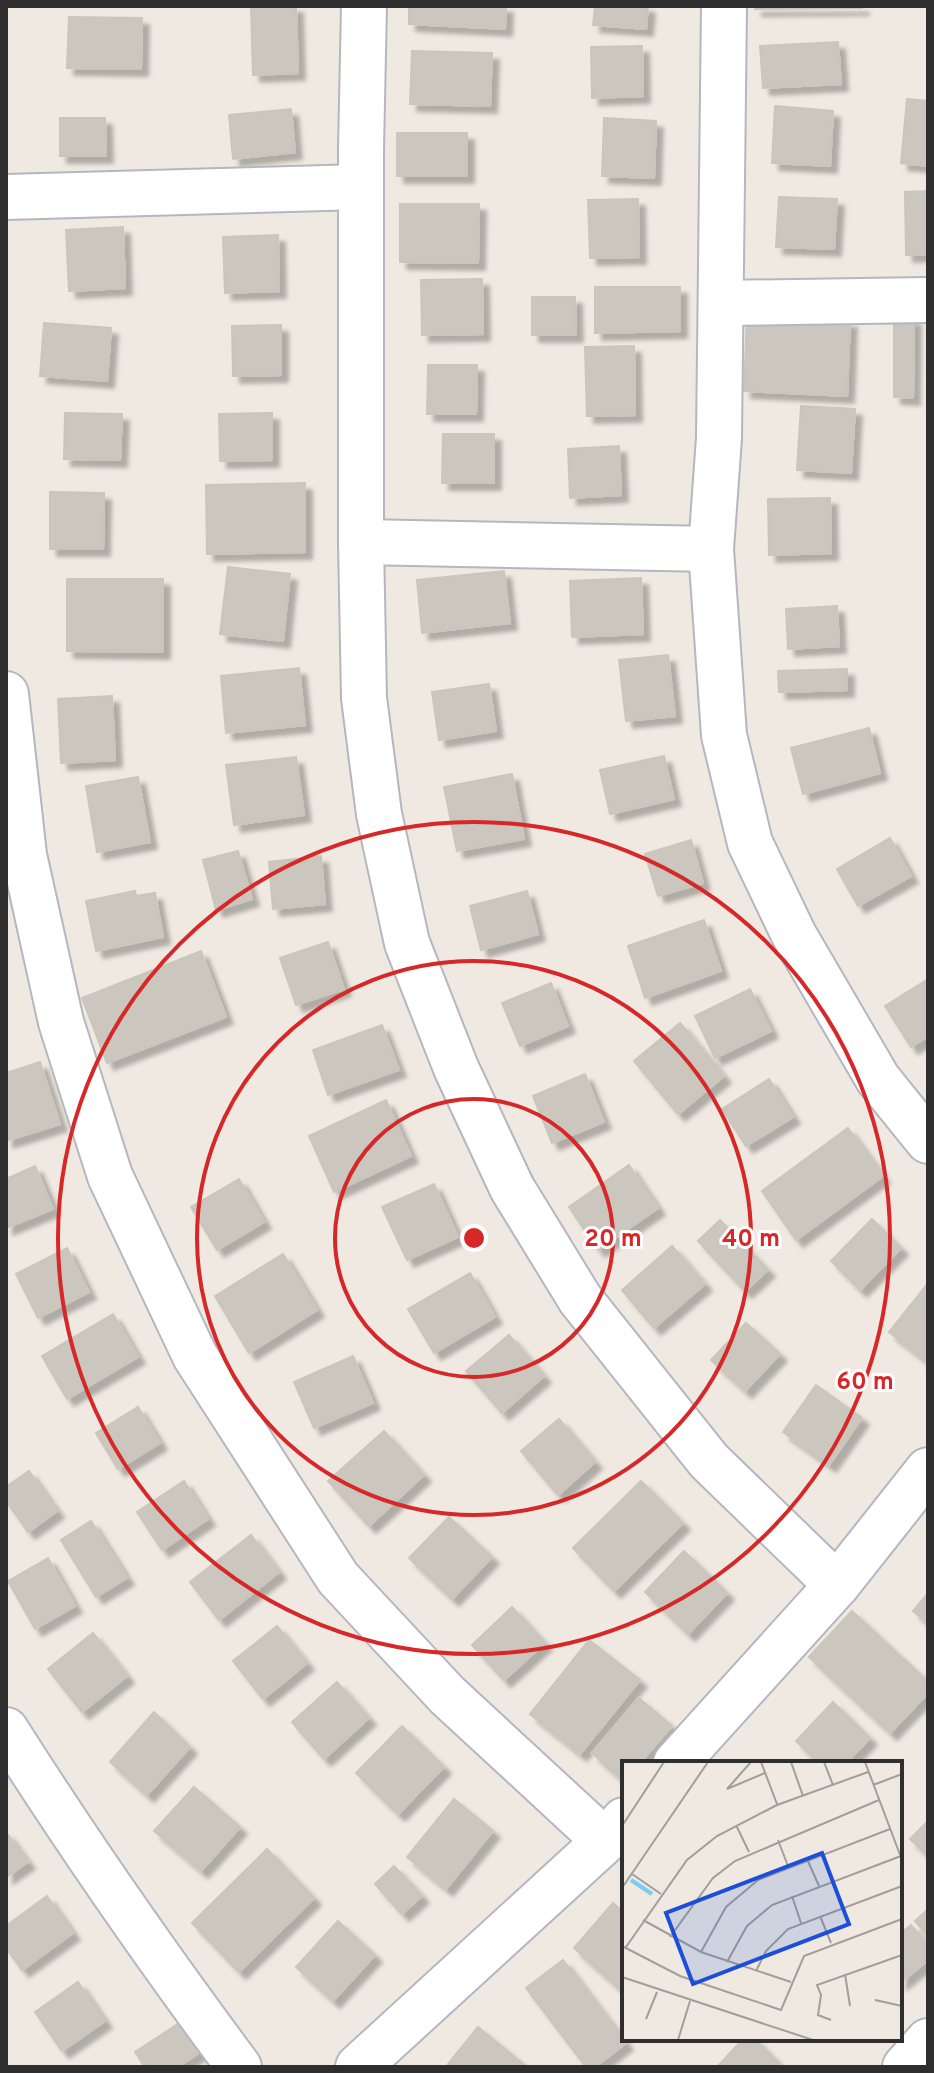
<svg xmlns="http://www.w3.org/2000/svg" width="934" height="2073" viewBox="0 0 934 2073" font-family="Overpass,sans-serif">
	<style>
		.building { fill: #cbc7bf; stroke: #cbc5ba; stroke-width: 2; filter: url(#shadow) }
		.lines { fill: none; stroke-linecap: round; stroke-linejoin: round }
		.minor-casing { stroke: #b4b7c1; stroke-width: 48 }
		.minor { stroke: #fff; stroke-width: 44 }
		.ring { fill: none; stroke: #d62828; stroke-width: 4 }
		.inset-river { fill: none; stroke: #75cff0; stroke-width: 4 }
		.inset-road { fill: none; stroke: #a29e99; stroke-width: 2 }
		.view { fill: #1d4ed8; fill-opacity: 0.15; stroke: #1d4ed8; stroke-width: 4 }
		.inset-edge { fill: none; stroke: #2e2e2e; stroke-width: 4 }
		.centre { fill: #d62828; stroke: #fff; stroke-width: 4 }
		.ring-label { font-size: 24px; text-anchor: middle; font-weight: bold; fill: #d62828; stroke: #fff; stroke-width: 6; stroke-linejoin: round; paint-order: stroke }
	</style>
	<defs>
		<filter id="shadow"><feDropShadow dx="7" dy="7" stdDeviation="2" flood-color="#0004"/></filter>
	</defs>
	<rect width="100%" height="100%" fill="#efe9e1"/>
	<g class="building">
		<polygon points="296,6 298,73 253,75 251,7"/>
		<polygon points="409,6 506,6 505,29 409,24"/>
		<polygon points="595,6 648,6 646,29 593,25"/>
		<polygon points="755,6 862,6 862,8 755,9"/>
		<polygon points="69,17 142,18 141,69 67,68"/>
		<polygon points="838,42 841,84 763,88 760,46"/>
		<polygon points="642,46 643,96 592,98 591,47"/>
		<polygon points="412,51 492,53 490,106 410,104"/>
		<polygon points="907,99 928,101 928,166 901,163"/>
		<polygon points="775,106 833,111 830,166 772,163"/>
		<polygon points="291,109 295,152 233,159 229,115"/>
		<polygon points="60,118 105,118 106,156 60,156"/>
		<polygon points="604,118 656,121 654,178 602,176"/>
		<rect x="397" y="133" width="70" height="43"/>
		<polygon points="928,191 928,254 906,255 905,192"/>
		<polygon points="779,197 837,199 834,249 776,247"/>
		<polygon points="638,199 639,257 590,258 588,200"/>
		<polygon points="400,204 479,204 478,263 400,262"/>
		<polygon points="123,227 125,288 69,291 66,230"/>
		<polygon points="278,235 279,291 225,293 223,237"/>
		<polygon points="482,279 483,334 422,335 421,280"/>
		<polygon points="595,287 680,287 680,331 595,333"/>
		<polygon points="532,297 575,297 576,335 532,335"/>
		<polygon points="747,316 850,321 847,396 744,391"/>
		<polygon points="894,318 914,318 913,398 894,397"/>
		<polygon points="44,323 111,328 107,381 40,376"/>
		<polygon points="281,325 281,375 233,376 232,326"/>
		<polygon points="634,346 635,415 587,416 585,347"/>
		<polygon points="428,365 477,365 476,414 427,414"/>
		<polygon points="801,406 855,409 851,473 797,470"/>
		<polygon points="65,413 122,414 120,460 64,459"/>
		<polygon points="272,413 272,460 220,461 219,414"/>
		<polygon points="443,434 494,434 494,483 442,483"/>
		<polygon points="619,446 621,495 570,498 568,449"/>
		<polygon points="305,483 305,552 207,554 206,485"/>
		<polygon points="50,492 104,493 103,549 50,549"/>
		<polygon points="830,498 831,553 769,555 768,499"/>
		<polygon points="228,567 290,574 283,641 220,634"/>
		<polygon points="504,571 510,623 422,633 417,580"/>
		<polygon points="641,578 643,634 572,637 570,581"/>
		<polygon points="67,579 163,579 163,652 67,651"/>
		<polygon points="837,606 839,646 788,649 786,609"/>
		<polygon points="668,655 675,716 626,721 619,660"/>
		<polygon points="299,668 305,725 226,733 221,676"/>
		<polygon points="847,669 847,690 779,692 778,671"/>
		<polygon points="489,684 496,731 439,740 432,692"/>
		<polygon points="112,696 115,760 61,763 58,699"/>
		<polygon points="869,728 880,773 803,794 791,748"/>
		<polygon points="664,756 674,799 610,814 600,770"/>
		<polygon points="296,757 304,815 234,825 226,765"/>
		<polygon points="512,774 524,839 457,851 444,787"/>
		<polygon points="138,777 150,842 97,852 86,786"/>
		<polygon points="890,838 911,876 858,906 837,869"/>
		<polygon points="691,840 703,883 658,896 645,854"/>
		<polygon points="238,851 252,899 216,910 203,860"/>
		<polygon points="321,856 325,904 273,909 269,862"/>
		<polygon points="135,891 136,896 155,893 163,937 96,951 86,901"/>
		<polygon points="527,891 538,934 481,950 470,906"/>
		<polygon points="704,920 721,971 645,998 628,946"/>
		<polygon points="328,942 344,989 296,1005 280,958"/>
		<polygon points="201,951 226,1017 107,1063 82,998"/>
		<polygon points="928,979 928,1036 911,1047 885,1006"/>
		<polygon points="551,983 568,1026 520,1046 502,1003"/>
		<polygon points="750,989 771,1031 715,1058 695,1016"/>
		<polygon points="680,1023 724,1076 678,1114 634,1061"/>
		<polygon points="382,1025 399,1070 328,1095 313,1050"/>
		<polygon points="40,1062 60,1124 6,1141 6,1073"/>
		<polygon points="585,1074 604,1122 552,1143 533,1096"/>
		<polygon points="769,1079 793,1117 746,1146 722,1109"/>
		<polygon points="386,1100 411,1156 334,1192 309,1136"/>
		<polygon points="848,1128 883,1176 796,1240 762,1191"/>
		<polygon points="629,1165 658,1208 598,1250 569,1207"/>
		<polygon points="35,1166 53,1209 6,1228 6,1179"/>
		<polygon points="239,1179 264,1222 217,1250 191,1207"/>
		<polygon points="434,1184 458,1237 407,1260 382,1207"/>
		<polygon points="872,1219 901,1248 860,1290 831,1261"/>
		<polygon points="720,1220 768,1270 745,1291 698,1241"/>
		<polygon points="672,1246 705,1284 654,1328 622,1290"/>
		<polygon points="67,1248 89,1292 38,1318 16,1274"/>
		<polygon points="283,1254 317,1310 249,1353 215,1296"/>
		<polygon points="470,1273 495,1317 434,1353 408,1309"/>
		<polygon points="928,1283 928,1358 926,1361 889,1332"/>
		<polygon points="113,1314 138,1357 67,1399 42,1356"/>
		<polygon points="746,1323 780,1354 745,1391 711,1360"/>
		<polygon points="509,1335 544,1376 502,1413 466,1371"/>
		<polygon points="353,1356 373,1403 314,1428 294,1382"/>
		<polygon points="816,1385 862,1418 829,1465 783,1432"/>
		<polygon points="138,1407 160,1443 118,1469 96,1433"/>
		<polygon points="559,1419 595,1462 558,1495 521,1451"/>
		<polygon points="384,1431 424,1475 369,1526 328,1481"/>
		<polygon points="29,1471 57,1511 28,1532 6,1501 6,1487"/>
		<polygon points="184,1481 208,1519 162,1550 137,1512"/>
		<polygon points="641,1481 683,1523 614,1591 573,1548"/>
		<polygon points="449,1517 492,1557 452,1599 409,1558"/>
		<polygon points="91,1521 127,1578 96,1597 61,1540"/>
		<polygon points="251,1535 279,1572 219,1620 190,1582"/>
		<polygon points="684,1551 727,1593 688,1634 645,1592"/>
		<polygon points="48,1558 75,1606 35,1629 8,1581"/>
		<polygon points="928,1593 928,1624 913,1611"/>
		<polygon points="512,1607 545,1643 504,1680 472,1645"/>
		<polygon points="852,1611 928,1682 928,1693 890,1733 809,1657"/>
		<polygon points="277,1626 307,1663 263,1699 233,1661"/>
		<polygon points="93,1633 127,1676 82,1712 48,1669"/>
		<polygon points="589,1640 640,1680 580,1754 530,1714"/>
		<polygon points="337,1682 369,1718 324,1759 292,1722"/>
		<polygon points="639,1698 672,1726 640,1763 624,1763 624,1782 592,1753"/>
		<polygon points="833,1702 870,1738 846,1763 818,1763 796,1741"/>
		<polygon points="154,1712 190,1747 147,1795 110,1762"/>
		<polygon points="402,1726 444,1767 398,1814 356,1773"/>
		<polygon points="194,1787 240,1827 201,1871 154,1831"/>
		<polygon points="454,1799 493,1831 446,1889 407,1857"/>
		<polygon points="928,1821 928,1856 910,1839"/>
		<polygon points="6,1832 28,1862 6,1877"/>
		<polygon points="267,1849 314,1898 239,1972 192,1923"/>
		<polygon points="394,1866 422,1896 402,1914 375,1884"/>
		<polygon points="47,1896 73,1933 22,1970 6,1948 6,1926"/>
		<polygon points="613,1903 624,1913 624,1993 574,1948"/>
		<polygon points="928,1909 928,1936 915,1921"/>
		<polygon points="338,1921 375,1955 333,2001 296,1967"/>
		<polygon points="911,1925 928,1945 928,1960 900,1983 900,1934"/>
		<polygon points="563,1960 626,2043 595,2067 586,2067 526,1988"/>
		<polygon points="78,1982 105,2021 62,2051 35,2012"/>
		<polygon points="181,2022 200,2052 178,2067 145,2067 135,2052"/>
		<polygon points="478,2027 527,2067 452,2067 448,2064"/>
		<polygon points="743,2039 755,2039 783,2067 717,2067"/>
	</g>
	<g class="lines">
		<defs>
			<g id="minor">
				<polyline points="364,6 361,149 361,542 364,698 379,814 407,943 456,1068 512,1188 580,1299 709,1461 837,1585"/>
				<polyline points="724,6 719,438 711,549 724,735 750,843 794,935 878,1079 928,1141"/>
				<polyline points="6,197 361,187"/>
				<polyline points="721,303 928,300"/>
				<polyline points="361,542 711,549"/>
				<polyline points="6,694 24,855 61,1022 110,1176 195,1356 338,1578 447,1695 605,1841"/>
				<path d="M6,1730C79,1845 157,1957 239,2067"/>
				<polyline points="676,1763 837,1585 928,1470"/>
				<polyline points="358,2067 605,1841 624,1820"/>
				<polyline points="905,2067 928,2041"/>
			</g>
		</defs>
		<use href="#minor" class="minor-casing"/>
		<use href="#minor" class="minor"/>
	</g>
	<g class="ring">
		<circle cx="474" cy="1238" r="139"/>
		<circle cx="474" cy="1238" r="277"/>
		<circle cx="474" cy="1238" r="416"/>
	</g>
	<g transform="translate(622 1761)">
		<rect width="280" height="280" fill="#efe9e1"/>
		<path class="inset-river" d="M9,119L30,133"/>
		<path class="inset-road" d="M129,1L105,28L143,12M139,1L155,43M169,1L181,35M202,1L211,24M243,1L280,99M251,24L280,13M114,64L127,91M0,65L42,1M156,79L166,105M185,98L197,125M10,113L39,133M0,127L86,1M170,135L179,162M198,155L209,182M21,159L79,191L169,221M48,176L91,117L113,100L257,39M0,185L58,215L159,249L182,195L280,158M4,186L65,99L95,75L155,44L246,11M79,191L104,146L136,119L268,68M105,201L125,165L150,144L279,95M134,210L144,190L166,168L280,125M223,213L228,245M0,216L191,279M253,239L280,245M24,258L35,231M209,259L196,254L199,234L195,224L280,194M56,279L68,240"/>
		<path class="view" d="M200,92L227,163L71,223L44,152Z"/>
		<rect width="280" height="280" class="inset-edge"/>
	</g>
	<circle cx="474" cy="1238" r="12" class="centre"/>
	<g class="ring-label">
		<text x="613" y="1246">20 m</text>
		<text x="751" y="1246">40 m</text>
		<text x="865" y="1389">60 m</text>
	</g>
	<rect width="934" height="2073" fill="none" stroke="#2e2e2e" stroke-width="16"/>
</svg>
